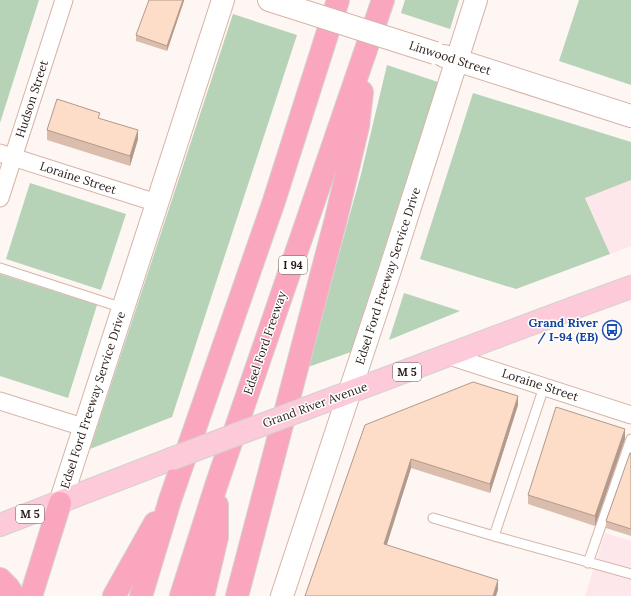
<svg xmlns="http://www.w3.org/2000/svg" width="631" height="596" viewBox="0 0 631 596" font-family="Lora,serif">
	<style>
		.commercial { fill: #fde7eb }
		.green { fill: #b6d3b8 }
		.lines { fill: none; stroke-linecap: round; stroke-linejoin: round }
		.service-casing { stroke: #d7b4a6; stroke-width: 11 }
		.minor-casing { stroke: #d7b4a6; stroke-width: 19 }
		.tertiary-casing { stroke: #d7b4a6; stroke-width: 24 }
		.primary-casing { stroke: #d4d1d0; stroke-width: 24 }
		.motorway-casing { stroke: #d4d1d0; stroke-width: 24 }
		.service { stroke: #fff; stroke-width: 9 }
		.minor { stroke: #fff; stroke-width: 17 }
		.tertiary { stroke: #fff; stroke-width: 22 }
		.primary { stroke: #fccad9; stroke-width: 22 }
		.motorway { stroke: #faa6bf; stroke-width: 22 }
		.tertiary-bridge-casing { stroke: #d7b4a6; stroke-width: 24; stroke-linecap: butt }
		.primary-bridge-casing { stroke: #d4d1d0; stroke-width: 24; stroke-linecap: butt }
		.tertiary-bridge { stroke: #fff; stroke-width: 22 }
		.primary-bridge { stroke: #fccad9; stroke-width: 22 }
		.wall { fill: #dabdac }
		.shaded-wall { fill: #b19a8c }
		.building { fill: #fddcc8; stroke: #b19a8c }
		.labels { text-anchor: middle; stroke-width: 3; stroke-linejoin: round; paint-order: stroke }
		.shield { fill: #fff; stroke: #685f5c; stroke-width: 1 }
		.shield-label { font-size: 11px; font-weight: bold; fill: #281b16 }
		.street-label { font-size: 12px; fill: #281b16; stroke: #fff }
		.transit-label { font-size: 12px; font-weight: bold; fill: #164399; stroke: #fff; text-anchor: end }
	</style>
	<rect width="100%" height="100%" fill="#fdf6f3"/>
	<g class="commercial">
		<polygon points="631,180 631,246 610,254 585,197"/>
		<polygon points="605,533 631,541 631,596 585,596"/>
	</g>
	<g class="green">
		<polygon points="0,0 39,0 0,123"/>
		<polygon points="405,0 459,0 450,29 401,13"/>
		<polygon points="579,0 631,0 631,85 559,61"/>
		<polygon points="233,14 297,35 172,417 90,449"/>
		<polygon points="387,65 438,82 351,352 308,367 361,174"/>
		<polygon points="473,93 631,142 631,180 585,198 610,254 516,289 420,259"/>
		<polygon points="30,183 126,214 101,290 6,259"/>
		<polygon points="0,274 97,305 68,398 0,376"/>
		<polygon points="404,293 460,311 389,340"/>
	</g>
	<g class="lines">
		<defs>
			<g id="service">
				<polyline points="0,268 123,308"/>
				<polyline points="433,518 494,536 544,387"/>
				<polyline points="494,536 631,574"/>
				<polyline points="588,563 631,439"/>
			</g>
			<g id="minor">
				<polyline points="0,153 157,203"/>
				<polyline points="0,198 64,0"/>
				<polyline points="449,356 631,415"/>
				<polyline points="0,401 83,427"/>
			</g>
			<g id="tertiary">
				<polyline points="269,0 288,6"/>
				<polyline points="444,56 631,116"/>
				<polyline points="60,503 223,0"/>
				<polyline points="282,596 389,273 476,0"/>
			</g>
			<g id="primary">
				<path d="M323,402C426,364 528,324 631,287"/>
				<polyline points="0,525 171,459"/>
			</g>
			<g id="motorway">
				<polyline points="0,579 8,587 14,596"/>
				<polyline points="31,596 60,503"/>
				<polyline points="114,596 155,523"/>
				<polyline points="141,596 170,500 274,201 338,0"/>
				<polyline points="181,596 217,483 383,0"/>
				<polyline points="203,596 217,537 217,505"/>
				<polyline points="237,596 336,219 358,126 362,92"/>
			</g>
		</defs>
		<use href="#service" class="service-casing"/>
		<use href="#minor" class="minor-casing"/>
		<use href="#tertiary" class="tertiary-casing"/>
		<use href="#primary" class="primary-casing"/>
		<use href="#motorway" class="motorway-casing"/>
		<use href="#service" class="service"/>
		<use href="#minor" class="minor"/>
		<use href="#tertiary" class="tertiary"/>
		<use href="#primary" class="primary"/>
		<use href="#motorway" class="motorway"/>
		<defs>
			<polyline id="tertiary-bridge" points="288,6 435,53"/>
			<polyline id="primary-bridge" points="171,459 323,402"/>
		</defs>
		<use href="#tertiary-bridge" class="tertiary-bridge-casing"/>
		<use href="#primary-bridge" class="primary-bridge-casing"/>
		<use href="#tertiary-bridge" class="tertiary-bridge"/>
		<use href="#primary-bridge" class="primary-bridge"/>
	</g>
	<g class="wall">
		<polygon points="184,0 167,51 136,41 136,35"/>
		<polygon points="100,119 138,139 130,166 47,140 47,130"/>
		<polygon points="518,405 490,493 411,468 386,545 498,590 305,596 365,425"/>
		<polygon points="625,439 595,526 528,504 528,495"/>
		<polygon points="631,453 631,536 606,528 606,521"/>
	</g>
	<g class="shaded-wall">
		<polygon points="183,0 184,0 184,1 167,51 167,46"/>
		<polygon points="138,130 138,139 130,166 130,156"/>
		<polygon points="518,396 518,405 490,493 490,484"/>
		<polygon points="625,429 625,439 595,526 595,516"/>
		<polygon points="411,459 411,468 384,554 384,544"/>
		<polygon points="498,580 498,590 496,596 493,596"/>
	</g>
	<g class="building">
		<polygon points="149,0 183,0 167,46 136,35"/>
		<polygon points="57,99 100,113 98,118 138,130 130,156 47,130"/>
		<polygon points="473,382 518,396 490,484 411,459 384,544 498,580 493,596 305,596 365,425"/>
		<polygon points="556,407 625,429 595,516 528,495"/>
		<polygon points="630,453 631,453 631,529 606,521"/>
	</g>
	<defs>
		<symbol id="bus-ring" viewBox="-11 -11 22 22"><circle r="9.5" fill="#fff" stroke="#1a4fb4" stroke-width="1.5"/><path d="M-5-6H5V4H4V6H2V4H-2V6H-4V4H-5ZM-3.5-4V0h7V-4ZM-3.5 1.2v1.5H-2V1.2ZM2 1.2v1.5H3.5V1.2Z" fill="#1a4fb4"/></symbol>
	</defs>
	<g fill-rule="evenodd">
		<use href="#bus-ring" x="601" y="319" width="22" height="22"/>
	</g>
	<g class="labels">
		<g class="shield">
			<rect x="279" y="256" width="28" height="18" rx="3"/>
			<rect x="393" y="363" width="28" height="18" rx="3"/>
			<rect x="16" y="505" width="28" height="18" rx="3"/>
		</g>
		<g class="shield-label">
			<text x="293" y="269">I 94</text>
			<text x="407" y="376">M 5</text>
			<text x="30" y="518">M 5</text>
		</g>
		<g class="street-label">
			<text transform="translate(450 58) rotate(18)" y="4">Linwood Street</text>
			<text transform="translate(32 99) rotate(-72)" y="4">Hudson Street</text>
			<text transform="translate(78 178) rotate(18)" y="4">Loraine Street</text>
			<text transform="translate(388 276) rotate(-72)" y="4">Edsel Ford Freeway Service Drive</text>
			<text transform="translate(265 343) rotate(-71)" y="4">Edsel Ford Freeway</text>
			<text transform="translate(540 385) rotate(18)" y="4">Loraine Street</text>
			<text transform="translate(93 400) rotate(-72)" y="4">Edsel Ford Freeway Service Drive</text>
			<text transform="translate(315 405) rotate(-20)" y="4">Grand River Avenue</text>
		</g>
		<g class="transit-label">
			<text x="598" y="327">Grand River<tspan x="598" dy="14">/ I-94 (EB)</tspan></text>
		</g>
	</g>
</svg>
